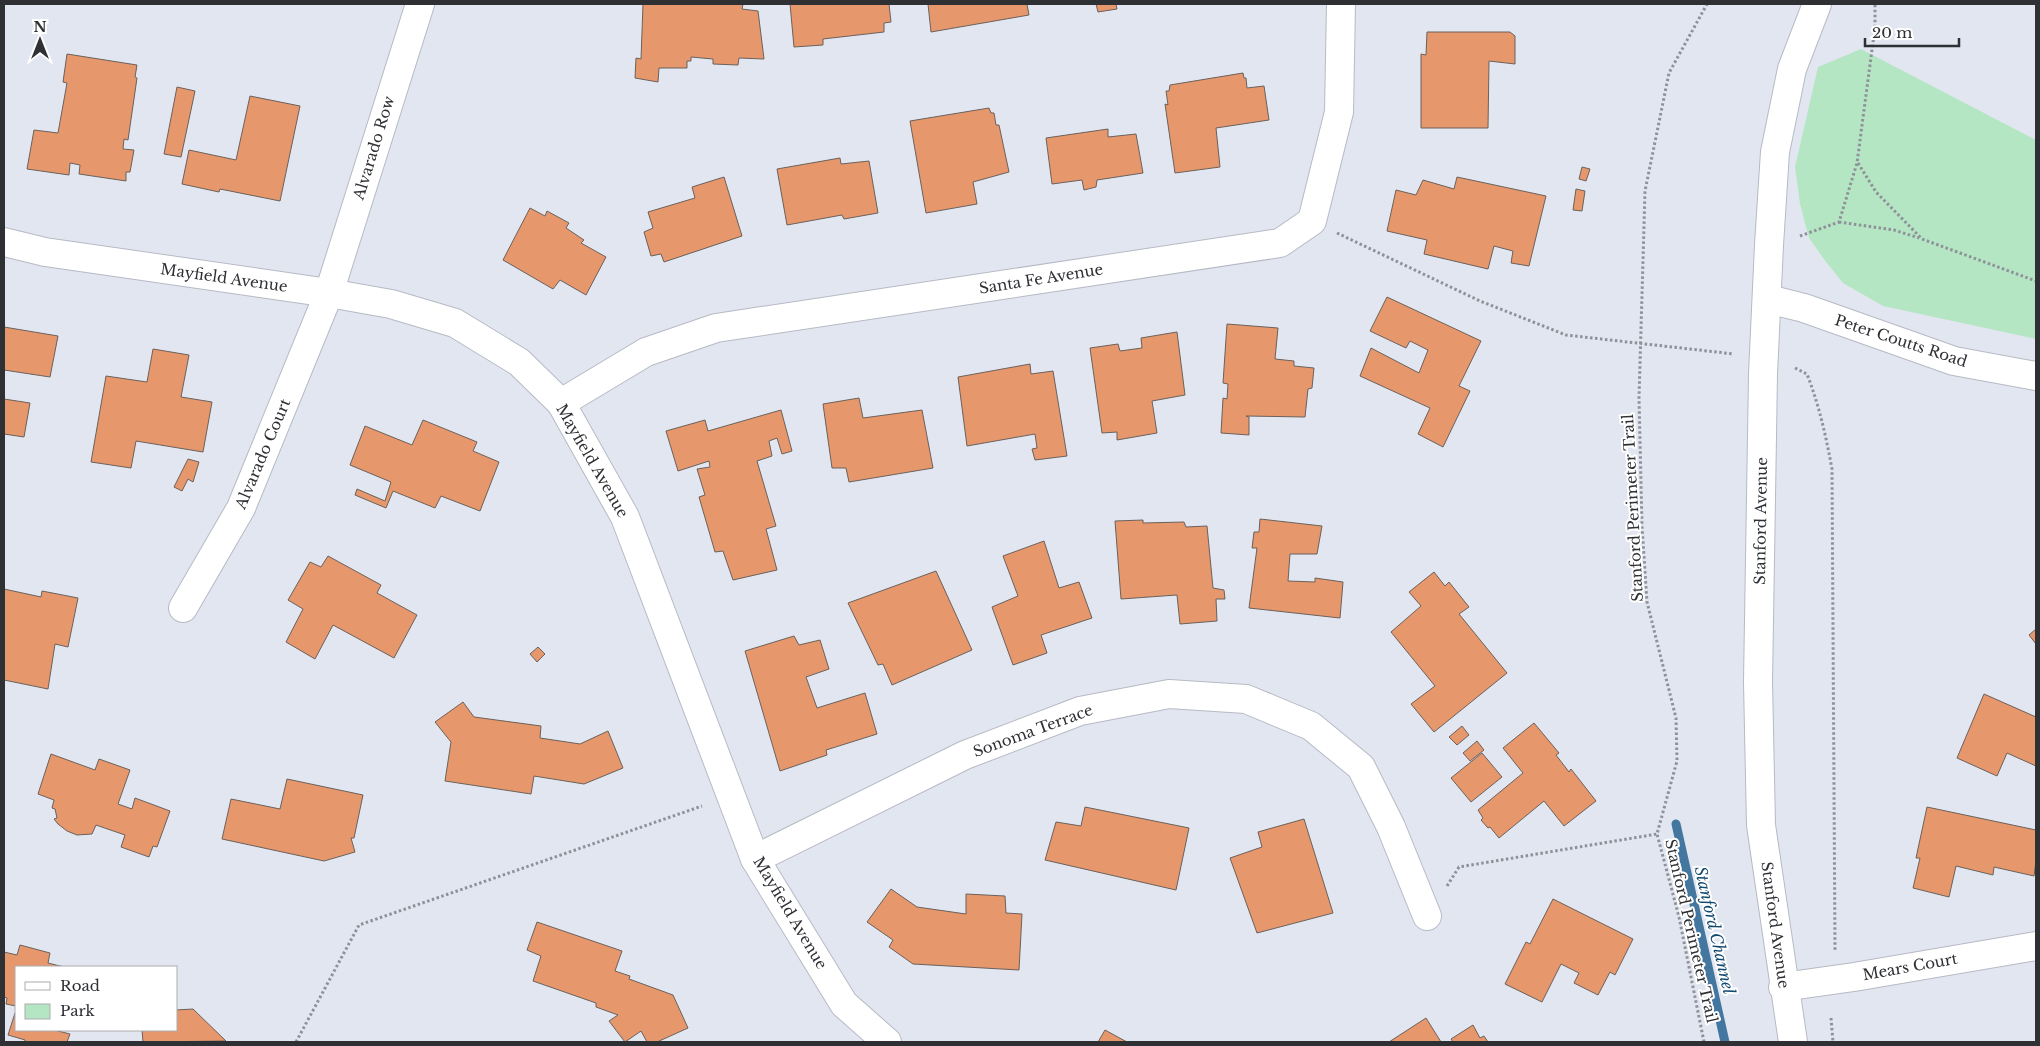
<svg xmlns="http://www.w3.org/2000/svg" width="2040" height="1046" viewBox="0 0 2040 1046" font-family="'Libre Baskerville',serif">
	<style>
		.green { fill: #b5e6c3 }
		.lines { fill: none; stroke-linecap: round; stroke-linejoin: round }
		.stream { stroke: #4377a0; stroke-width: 9 }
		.building { fill: #e6976b; stroke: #6b615c }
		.minor-casing { stroke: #b6bac4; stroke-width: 30 }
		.tertiary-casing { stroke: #b6bac4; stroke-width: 30 }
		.path { stroke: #8e9198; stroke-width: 3; stroke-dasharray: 2.5 2.5; stroke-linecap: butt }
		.minor { stroke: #fff; stroke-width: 28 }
		.tertiary { stroke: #fff; stroke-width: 28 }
		.labels { text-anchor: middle; stroke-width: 4; stroke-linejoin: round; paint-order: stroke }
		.street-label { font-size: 15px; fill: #2e3034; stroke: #fff }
		.water-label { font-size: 16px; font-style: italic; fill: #11486e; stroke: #fff }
	</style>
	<rect width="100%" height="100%" fill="#e2e6f1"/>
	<polygon class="green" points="1861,49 2036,140 2036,339 1883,306 1843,283 1826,262 1809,238 1800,204 1795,167 1818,67"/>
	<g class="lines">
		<polyline class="stream" points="1676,824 1725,1042"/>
	</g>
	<g class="building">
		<polygon points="643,4 743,4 742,9 758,11 764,59 739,58 738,65 713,64 713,59 691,57 691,61 687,61 687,68 659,68 658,82 635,78 636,58 641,59"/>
		<polygon points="790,4 889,4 891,22 884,23 884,32 823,39 823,45 794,47"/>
		<polygon points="928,4 1027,4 1029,15 931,32"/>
		<polygon points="1096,4 1116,4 1117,9 1098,12"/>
		<polygon points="1427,32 1510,32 1515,36 1515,64 1489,61 1488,128 1421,128 1421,54 1426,55"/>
		<polygon points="67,54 137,65 135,77 137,78 128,140 124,139 123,149 134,150 130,172 126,172 126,181 79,174 80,165 70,163 69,175 27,169 34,130 58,133 67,83 63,82"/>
		<polygon points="1243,73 1244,78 1246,78 1247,88 1264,86 1269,120 1216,128 1220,167 1175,173 1165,104 1168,105 1166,91 1169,91 1170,85"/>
		<polygon points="177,87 195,91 181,157 164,154"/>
		<polygon points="250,96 300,106 280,201 220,189 219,192 182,184 189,150 236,160"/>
		<polygon points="989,108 991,113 994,113 996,125 999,125 1009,172 973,182 977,204 926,213 910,121"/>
		<polygon points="1108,129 1108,137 1136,134 1143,173 1097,180 1096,187 1084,190 1082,180 1052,184 1046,138"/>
		<polygon points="840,158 841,164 869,161 878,213 844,219 842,215 787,225 777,169"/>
		<polygon points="1582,167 1590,169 1586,181 1579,179"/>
		<polygon points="724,177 742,236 664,262 661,254 651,256 644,232 653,228 648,212 695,198 692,187"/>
		<polygon points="1457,177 1546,196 1529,266 1511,263 1513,251 1494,246 1488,269 1424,254 1427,240 1387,231 1396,190 1416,195 1423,180 1454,189"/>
		<polygon points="1576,189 1585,191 1582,211 1573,210"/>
		<polygon points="530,208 545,216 547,211 569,223 566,228 584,240 581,243 606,257 586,295 560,280 553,289 503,260"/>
		<polygon points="1387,297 1481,341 1459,386 1470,391 1443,447 1418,434 1430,408 1360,376 1371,348 1419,373 1428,350 1410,341 1406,348 1370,331"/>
		<polygon points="1227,324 1278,328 1275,359 1294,361 1294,366 1314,368 1312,388 1308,389 1305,417 1246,416 1249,417 1249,435 1221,433 1223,398 1227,399 1228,384 1223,383"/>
		<polygon points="4,327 58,336 50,377 4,370"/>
		<polygon points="1177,332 1185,395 1152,401 1157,433 1117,440 1117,432 1102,433 1090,348 1118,344 1120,351 1142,348 1141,338"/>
		<polygon points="153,349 189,355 181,397 212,402 203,452 136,441 131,468 91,462 106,376 147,382"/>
		<polygon points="1030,364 1031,374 1053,371 1067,456 1035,460 1032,449 1037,448 1035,434 967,446 958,377"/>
		<polygon points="859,398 863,418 922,410 933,468 849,482 846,468 832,468 823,404"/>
		<polygon points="4,399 30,403 24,437 4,434"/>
		<polygon points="781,410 792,451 782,454 777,438 769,441 772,456 757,461 776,526 766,529 777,570 733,580 723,551 715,552 699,497 705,495 697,469 710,467 709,461 678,471 666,431 705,420 708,431"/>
		<polygon points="423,420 477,442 473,451 499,462 480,511 441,496 435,508 393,491 386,508 355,495 357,489 385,501 391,482 350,465 365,426 412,445"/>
		<polygon points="188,459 199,462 193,482 188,479 182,491 174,487"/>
		<polygon points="1260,519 1322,526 1317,554 1290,554 1288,581 1315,582 1315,578 1343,582 1340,618 1249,608 1257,548 1252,548 1254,532 1259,532"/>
		<polygon points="1143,520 1143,523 1184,522 1186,527 1207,526 1213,588 1224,590 1225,599 1216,599 1217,621 1180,624 1177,595 1121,599 1115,521"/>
		<polygon points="1044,541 1059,588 1079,582 1092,618 1041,635 1047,653 1013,665 992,607 1018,596 1003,556"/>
		<polygon points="328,556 381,585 377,593 417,615 394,658 333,625 315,659 286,642 303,609 288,600 310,562 321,567"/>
		<polygon points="936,571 972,650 892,685 883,664 878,665 848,603"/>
		<polygon points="1434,572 1445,586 1449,582 1469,607 1459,614 1507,673 1434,732 1411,704 1435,686 1391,632 1421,606 1409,592"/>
		<polygon points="4,589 41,597 42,591 78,598 68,647 55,644 48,689 4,680"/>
		<polygon points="2036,629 2036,644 2029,635"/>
		<polygon points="794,636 799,645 820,640 829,669 806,677 817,708 865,693 877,734 826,750 827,755 780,771 745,651"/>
		<polygon points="538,647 545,654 537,662 530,654"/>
		<polygon points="1984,694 2036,717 2036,766 2007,753 1997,776 1957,758"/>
		<polygon points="463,702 474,717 541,726 540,738 580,744 608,731 623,768 584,784 534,776 531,794 445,781 451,742 435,722"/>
		<polygon points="1534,723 1559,753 1556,755 1569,772 1571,769 1596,801 1564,826 1544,801 1499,838 1490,827 1488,828 1481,820 1483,818 1478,810 1523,773 1503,748"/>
		<polygon points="1462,726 1469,735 1457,745 1449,737"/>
		<polygon points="1477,741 1484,750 1470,761 1463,753"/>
		<polygon points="1482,753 1502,777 1471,802 1451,778"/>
		<polygon points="51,754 95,770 99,759 130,770 118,804 132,809 135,798 170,811 157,847 153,846 149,857 121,847 125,835 96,825 92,834 77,835 67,831 58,824 54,819 57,818 55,809 52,808 54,800 38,794"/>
		<polygon points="287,779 363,795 354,838 351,838 355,852 324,861 222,839 231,799 280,809"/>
		<polygon points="1085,807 1189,828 1176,890 1045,860 1056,822 1081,826"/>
		<polygon points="1927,807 2036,830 2036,861 2034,876 1994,867 1993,875 1956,866 1949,897 1913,888 1920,858 1916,858"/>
		<polygon points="1304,819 1333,913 1257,933 1230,858 1262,847 1258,832"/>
		<polygon points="891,889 917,907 966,914 966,894 1005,896 1006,913 1022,914 1019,970 913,964 889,947 893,940 867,922"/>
		<polygon points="1553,899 1633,939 1615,975 1610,972 1598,995 1574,983 1579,973 1561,964 1542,1002 1505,984 1526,942 1530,944"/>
		<polygon points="537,922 622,951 615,971 630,976 629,979 673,995 688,1028 657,1042 647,1042 641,1031 625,1042 609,1021 618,1015 596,1007 596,1003 533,981 541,956 527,950"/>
		<polygon points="20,945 50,953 48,963 64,967 16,967 16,1006 6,1004 7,998 4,997 4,952 17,955"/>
		<polygon points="193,1009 226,1041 143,1042 142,1030 176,1030 176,1010"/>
		<polygon points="15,1013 16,1030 54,1030 70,1034 67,1042 25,1042 25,1040 8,1035"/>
		<polygon points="1426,1018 1441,1042 1389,1042"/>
		<polygon points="1473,1025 1480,1038 1484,1036 1488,1042 1453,1042 1451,1039"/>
		<polygon points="1105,1030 1127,1042 1098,1042"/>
	</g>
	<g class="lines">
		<defs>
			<g id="minor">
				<polyline points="329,293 391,304 455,323 519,362 561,403 625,517 755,859 844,1004 887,1042"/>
				<polyline points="561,403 646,352 716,328 1280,243 1312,221 1339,112 1341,4"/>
				<polyline points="183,608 241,508 329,293 420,4"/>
				<polyline points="755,859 965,755 1080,711 1169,694 1246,699 1311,726 1361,767 1391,827 1427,916"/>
				<polyline points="1783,987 1854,977 2036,946"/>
			</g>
			<g id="tertiary">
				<polyline points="4,242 45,252 329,293"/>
				<polyline points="1768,299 1804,308 1954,361 2036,376"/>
				<polyline points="1793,1042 1761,825 1758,682 1763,374 1769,245 1775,152 1792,69 1817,4"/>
			</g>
		</defs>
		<use href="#minor" class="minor-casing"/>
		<use href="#tertiary" class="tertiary-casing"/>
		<g class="path">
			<polyline points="1858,163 1876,192 1922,239 2036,281"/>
			<polyline points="1839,222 1894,230 1919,238"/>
			<polyline points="1337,233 1480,301 1566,335 1734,354"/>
			<polyline points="1800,236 1839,222 1857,163 1875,27 1875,4"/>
			<path d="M1795,368L1807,374C1819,405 1826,436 1832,469L1835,950"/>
			<polyline points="1447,886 1459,867 1657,834"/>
			<polyline points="1831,1018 1833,1042"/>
			<polyline points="296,1042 359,925 702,806"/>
			<polyline points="1704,1042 1679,917 1657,834 1677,761 1676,718 1647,602 1642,526 1639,398 1645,191 1669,73 1707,4"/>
		</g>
		<use href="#minor" class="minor"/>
		<use href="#tertiary" class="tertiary"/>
	</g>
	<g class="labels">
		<g class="street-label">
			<text transform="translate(374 148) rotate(-73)" y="5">Alvarado Row</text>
			<text transform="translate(224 278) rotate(8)" y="5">Mayfield Avenue</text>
			<text transform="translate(1041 279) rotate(-9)" y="5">Santa Fe Avenue</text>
			<text transform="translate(1901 341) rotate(18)" y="5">Peter Coutts Road</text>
			<text transform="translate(263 454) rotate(-67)" y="5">Alvarado Court</text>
			<text transform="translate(592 461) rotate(60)" y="5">Mayfield Avenue</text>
			<text transform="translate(1633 508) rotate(-93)" y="5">Stanford Perimeter Trail</text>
			<text transform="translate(1761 521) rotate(-89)" y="5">Stanford Avenue</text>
			<text transform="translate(1033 731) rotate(-20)" y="5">Sonoma Terrace</text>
			<text transform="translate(790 913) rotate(59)" y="5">Mayfield Avenue</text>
			<text transform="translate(1775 925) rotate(82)" y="5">Stanford Avenue</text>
			<text transform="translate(1691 931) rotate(77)" y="5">Stanford Perimeter Trail</text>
			<text transform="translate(1910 967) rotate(-10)" y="5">Mears Court</text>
		</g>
		<g class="water-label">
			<text transform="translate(1715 930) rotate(77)" y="6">Stanford Channel</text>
		</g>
	</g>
	<rect width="2040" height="1046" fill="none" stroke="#2e3034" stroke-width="10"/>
	<rect x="15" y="966" width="162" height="65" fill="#ffffff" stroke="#abacae"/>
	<rect x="25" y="982" width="25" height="8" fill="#ffffff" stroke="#abacae"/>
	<text x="60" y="991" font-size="15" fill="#2e3034">Road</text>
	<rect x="25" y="1004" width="25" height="15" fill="#b5e6c3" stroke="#abacae"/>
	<text x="60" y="1016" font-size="15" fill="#2e3034">Park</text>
	<g transform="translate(40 40)" stroke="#ffffff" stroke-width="4" paint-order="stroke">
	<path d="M0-4L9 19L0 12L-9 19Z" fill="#2e3034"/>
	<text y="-8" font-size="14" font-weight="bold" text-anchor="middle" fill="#2e3034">N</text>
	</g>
	<path d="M1865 38v8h94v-8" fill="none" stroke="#2e3034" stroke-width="2.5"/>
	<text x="1872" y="38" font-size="15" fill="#2e3034" stroke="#ffffff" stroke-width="4" paint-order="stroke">20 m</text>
</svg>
